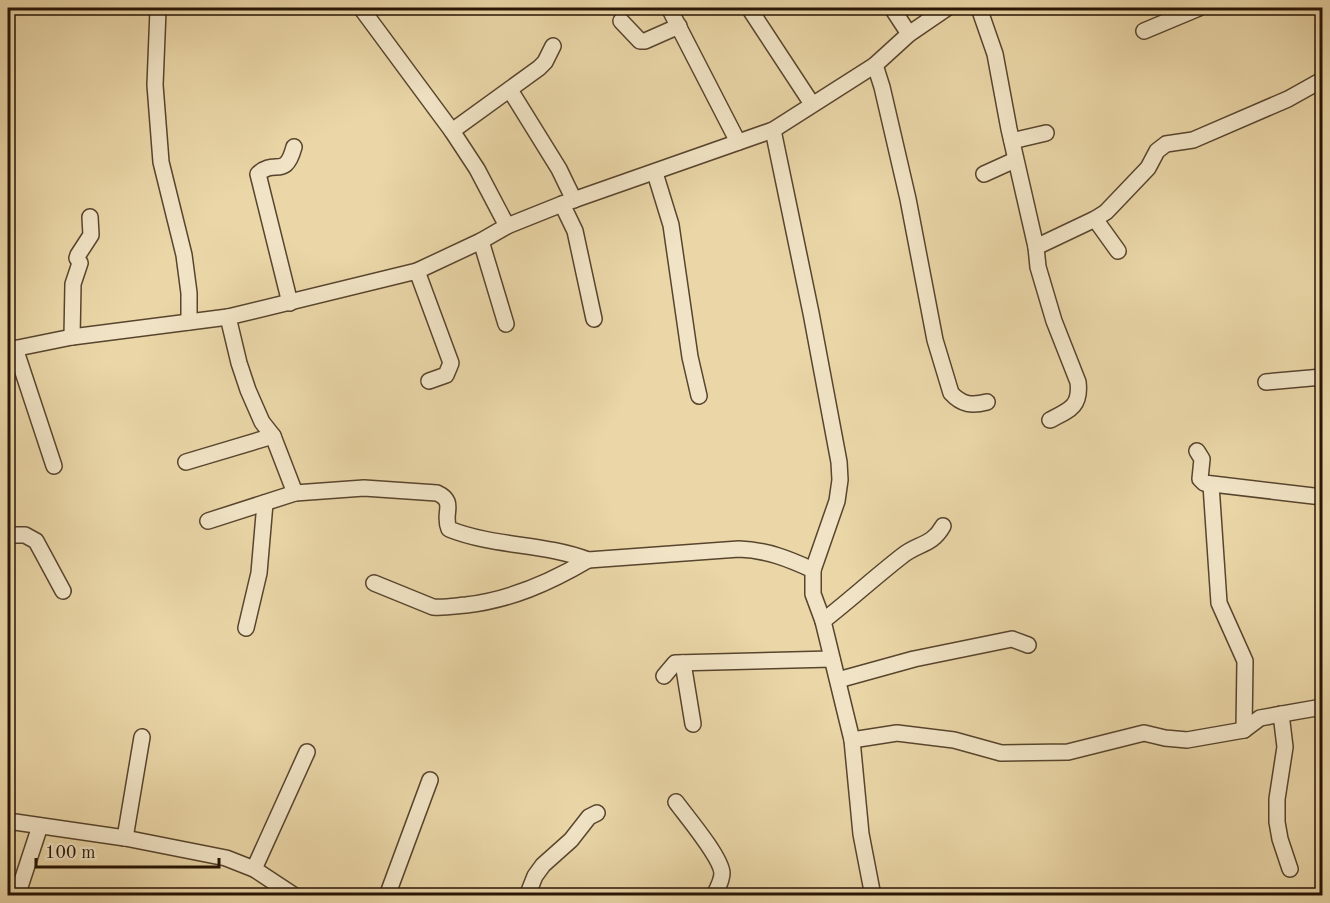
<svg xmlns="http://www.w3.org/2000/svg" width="1330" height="903" viewBox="0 0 1330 903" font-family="'Old Standard TT',serif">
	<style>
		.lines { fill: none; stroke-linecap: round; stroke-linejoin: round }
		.minor-casing { stroke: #58452e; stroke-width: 18 }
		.minor { stroke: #f1e4c6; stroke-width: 15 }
	</style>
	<rect width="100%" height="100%" fill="#ead6a7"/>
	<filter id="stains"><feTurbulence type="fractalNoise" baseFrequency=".00333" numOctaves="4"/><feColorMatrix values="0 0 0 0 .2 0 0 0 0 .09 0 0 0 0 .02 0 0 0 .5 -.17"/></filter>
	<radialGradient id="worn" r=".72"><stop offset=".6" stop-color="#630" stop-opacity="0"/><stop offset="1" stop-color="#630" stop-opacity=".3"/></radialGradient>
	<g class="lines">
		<defs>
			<g id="minor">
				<polyline points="361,8 452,131 477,169 507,226"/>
				<polyline points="669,8 738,142"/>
				<polyline points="749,8 812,104"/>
				<polyline points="892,8 909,34"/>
				<path d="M979,8L995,54L1009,129L1036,247L1038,267L1054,321L1078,382C1081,406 1070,410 1050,420"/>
				<polyline points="158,10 155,85 161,162 184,255 189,293 189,322"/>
				<polyline points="621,21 640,41 645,41 679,26"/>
				<polyline points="1144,31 1199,8"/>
				<path d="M875,65L882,87L908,199L935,340L951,393C962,405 972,406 987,402"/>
				<polyline points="510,90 559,169 574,200"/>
				<polyline points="773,130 811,313 839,462 840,480 837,501 813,570 813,594 823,621 852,740 861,834 873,896"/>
				<polyline points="452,131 539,68 545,62 553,46"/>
				<polyline points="1012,141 1046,133"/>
				<polyline points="655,173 671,225 690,357 699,396"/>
				<polyline points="984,174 1015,160"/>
				<polyline points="562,204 575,231 594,319"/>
				<polyline points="1095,219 1118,251"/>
				<polyline points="481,241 506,324"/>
				<polyline points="1036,247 1095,219 1106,212 1148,168 1157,151 1166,144 1193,140 1288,99 1322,80"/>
				<polyline points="417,271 451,363 446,375 429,381"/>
				<path d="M290,303L258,174C275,158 285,180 294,147"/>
				<polyline points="228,317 239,363 248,390 262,422 273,436 295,493"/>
				<polyline points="72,337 73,284 80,263 77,258 78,255 91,235 90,217"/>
				<polyline points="15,348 54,466"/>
				<polyline points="8,350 72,337 228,317 417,271 481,241 507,226 562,204 773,130 875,65 909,34 947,8"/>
				<polyline points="1266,382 1322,377"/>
				<polyline points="1197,451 1202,459 1200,479 1204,483 1322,497"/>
				<polyline points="186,462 273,436"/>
				<polyline points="1211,485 1219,603 1245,661 1244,730"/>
				<path d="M208,521L295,493L364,488L437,493C457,502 442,513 449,529C494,547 543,543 588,560L739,549C767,550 789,559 813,570"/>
				<polyline points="8,535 25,535 36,541 63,591"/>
				<path d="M374,583L433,607C444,608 455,606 466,605C510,600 549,583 588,560"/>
				<path d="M823,621C850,600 875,577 902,556C918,543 932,546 943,526"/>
				<polyline points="246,628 259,573 265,503"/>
				<polyline points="683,663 693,724"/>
				<polyline points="664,676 675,663 832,659"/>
				<polyline points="838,680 914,659 1012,639 1028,645"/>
				<polyline points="1281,714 1285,747 1277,799 1277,822 1280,839 1290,869"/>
				<polyline points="852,740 897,733 954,740 1001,753 1068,752 1144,733 1165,738 1187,740 1244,730 1260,718 1322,707"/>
				<path d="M676,802C687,817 721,857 722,873C722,881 717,889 714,896"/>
				<polyline points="8,821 125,838 226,858 254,869 295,896"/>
				<polyline points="125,838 142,737"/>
				<polyline points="254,869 307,752"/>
				<polyline points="17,896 40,826"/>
				<polyline points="387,896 430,780"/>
				<polyline points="527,896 535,876 543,865 571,840 589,817 597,813"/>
			</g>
		</defs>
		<use href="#minor" class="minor-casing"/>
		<use href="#minor" class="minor"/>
	</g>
	<rect width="1330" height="903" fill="none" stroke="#ead6a7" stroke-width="30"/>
	<rect x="9" y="9" width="1312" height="885" fill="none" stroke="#271505" stroke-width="3"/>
	<rect x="15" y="15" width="1300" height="873" fill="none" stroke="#271505" stroke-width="1.5"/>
	<path d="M36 858v9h183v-9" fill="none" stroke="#271505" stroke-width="3"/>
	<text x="45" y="858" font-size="18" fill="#271505" stroke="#f1e4c6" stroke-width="4.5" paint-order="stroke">100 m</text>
	<rect width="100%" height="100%" filter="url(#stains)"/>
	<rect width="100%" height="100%" fill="url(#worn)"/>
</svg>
